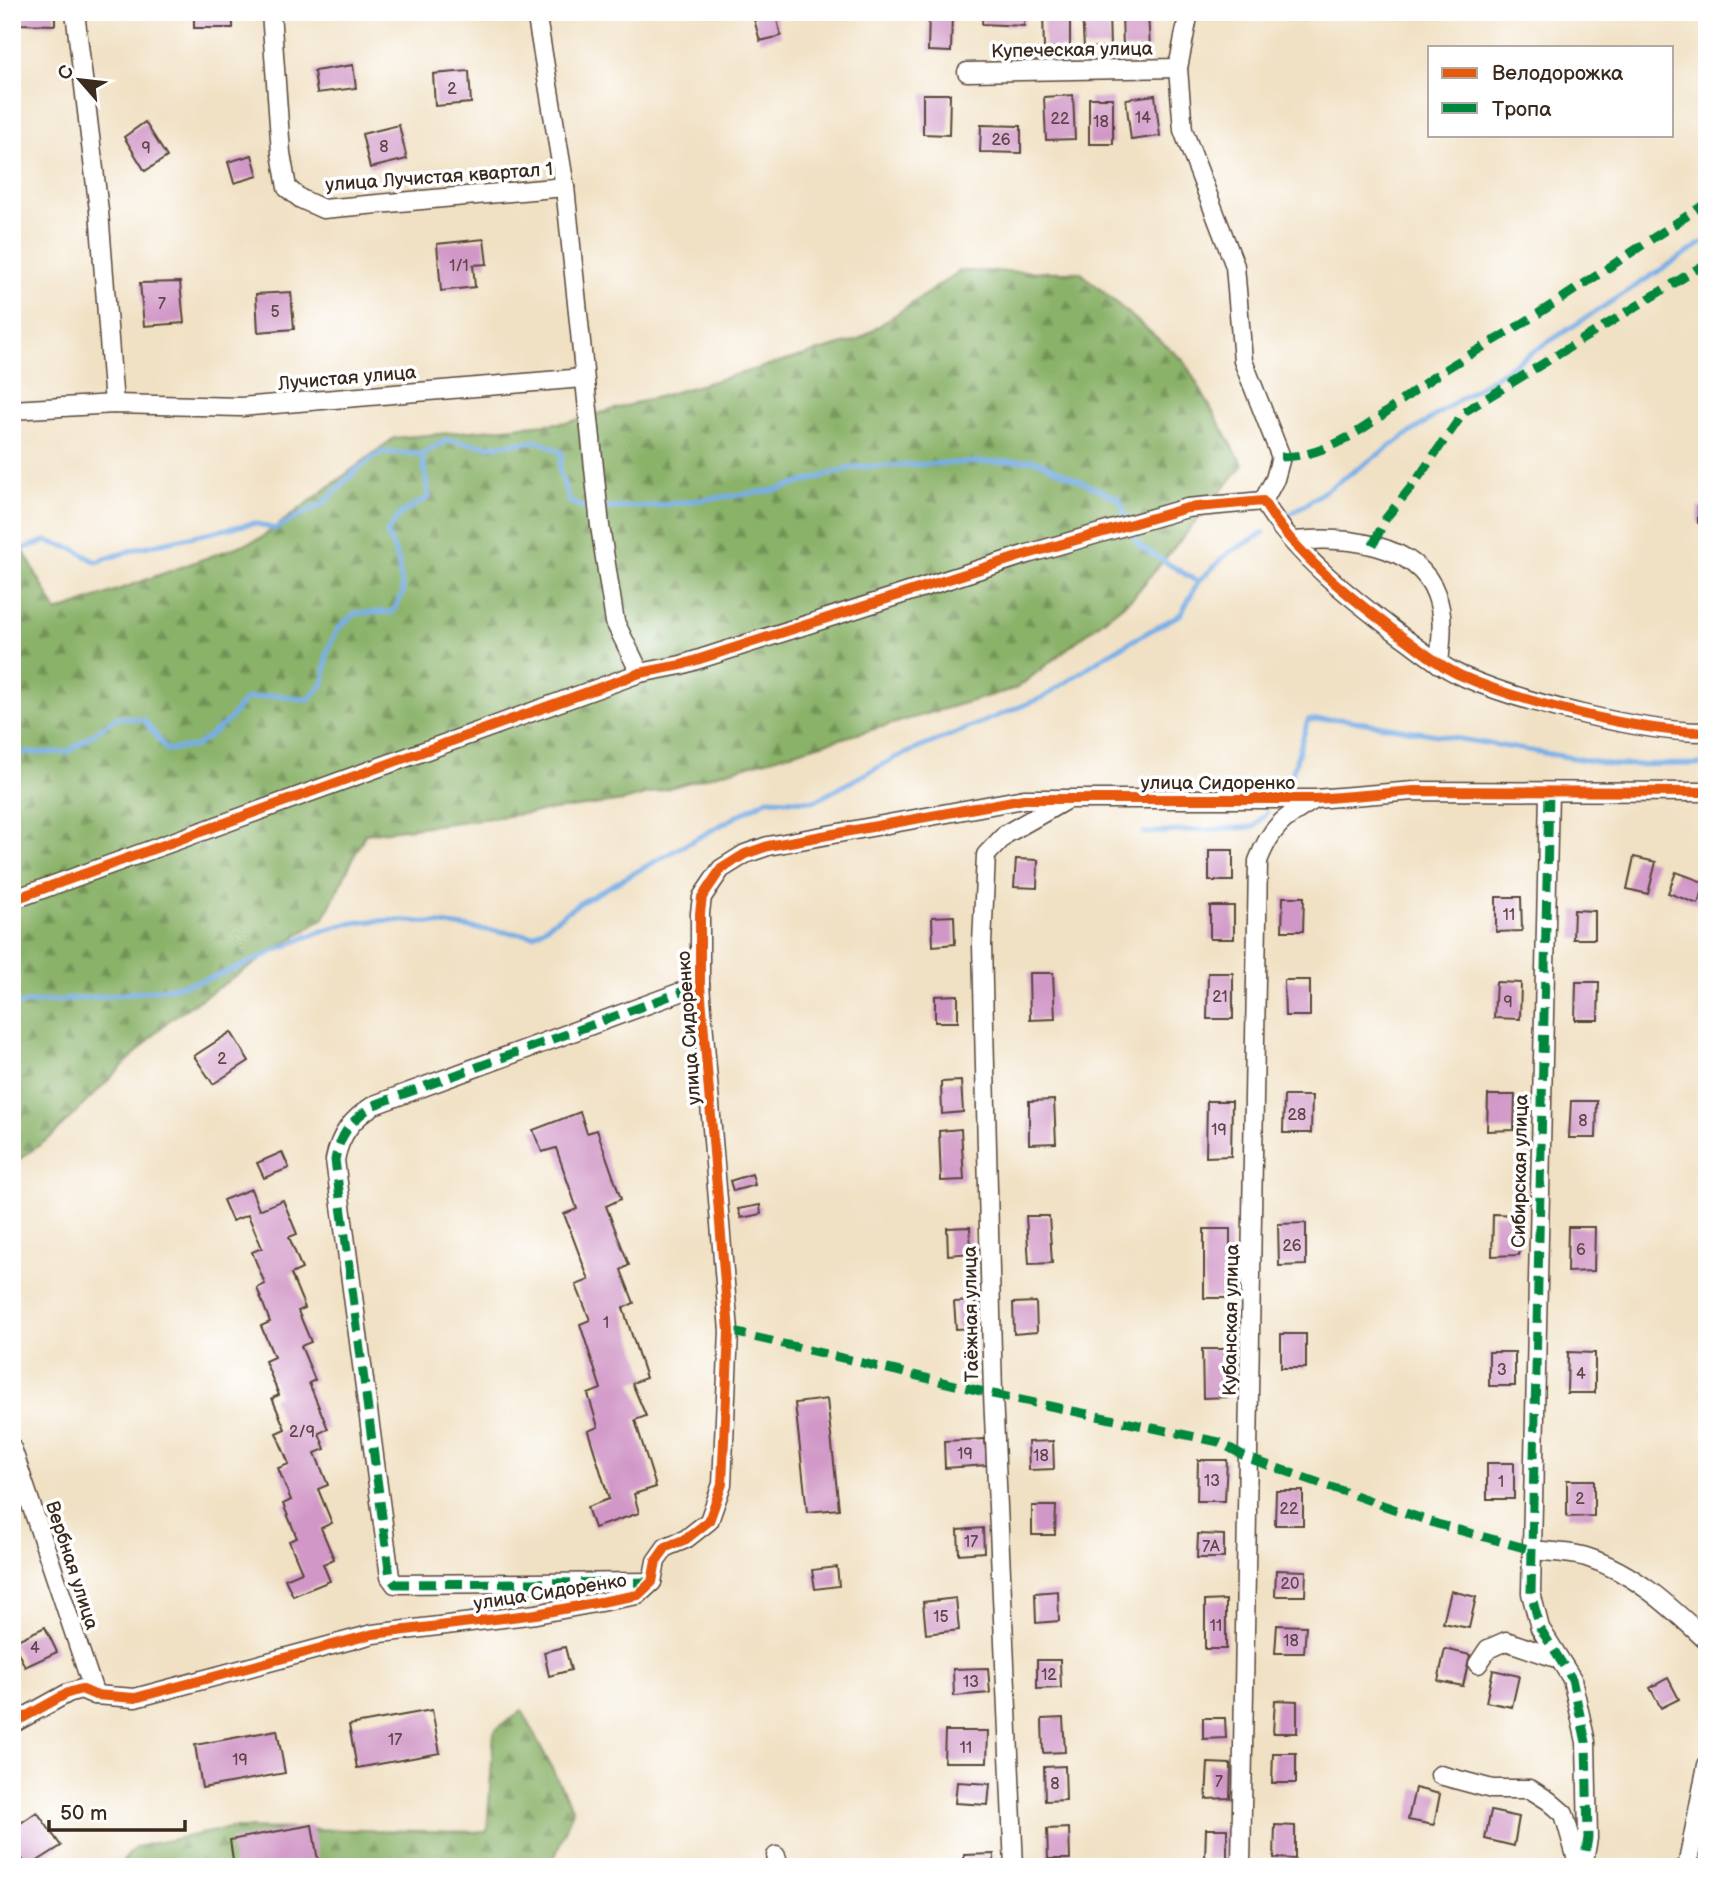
<svg xmlns="http://www.w3.org/2000/svg" width="1719" height="1879" viewBox="0 0 1719 1879" font-family="'Balsamiq Sans',sans-serif">
	<style>
		.forest { fill: url(#forest-firs); stroke: #626e44; stroke-width: 2 }
		.lines { fill: none; stroke-linecap: round; stroke-linejoin: round }
		.stream { stroke: #77aee6; stroke-width: 5 }
		.building { fill: #d198c7 }
		.minor-casing { stroke: #564537; stroke-width: 21 }
		.minor { stroke: #fff; stroke-width: 18 }
		.quiet { stroke: #00873e; stroke-width: 9; stroke-dasharray: 18 9; stroke-linecap: butt }
		.cycleway-casing { stroke: #fff; stroke-width: 15 }
		.cycleway { stroke: #e8590c; stroke-width: 10 }
		.labels { text-anchor: middle; stroke-width: 7; stroke-linejoin: round; paint-order: stroke }
		.number-label { font-size: 16px; fill: #604648 }
		.street-label { font-size: 19px; fill: #3b2a1e; stroke: #fff }
	</style>
	<defs>
		<pattern id="forest-firs" width="22" height="20" patternUnits="userSpaceOnUse" patternTransform="scale(1.75)"><rect width="22" height="20" fill="#8ab269"/><path d="M5 1l3.5 6h-7zM16 11l3.5 6h-7z" fill="#729156"/></pattern>
	</defs>
	<rect width="100%" height="100%" fill="#fff"/>
	<filter id="ink" filterUnits="userSpaceOnUse"><feTurbulence type="fractalNoise" baseFrequency=".0143" numOctaves="2"/><feDisplacementMap in="SourceGraphic" scale="14" xChannelSelector="R" yChannelSelector="G"/><feConvolveMatrix kernelMatrix="1 2 1 2 8 2 1 2 1" color-interpolation-filters="sRGB"/></filter>
	<filter id="wash" filterUnits="userSpaceOnUse"><feTurbulence type="fractalNoise" baseFrequency=".00686" numOctaves="4" result="noise"/><feDisplacementMap in="SourceGraphic" scale="28" xChannelSelector="R" yChannelSelector="G"/><feGaussianBlur stdDeviation="1.57" result="paint"/><feColorMatrix in="noise" values="0 0 0 0 0 0 0 0 0 0 0 0 0 0 0 0 0 1.4 0 .05"/><feComposite in="paint" operator="in"/></filter>
	<g filter="url(#wash)">
		<rect width="100%" height="100%" fill="#f1e1c4"/>
		<g class="forest">
			<polygon points="960,271 1080,272 1184,361 1243,465 1133,597 1017,688 624,801 365,834 324,918 169,1020 51,1137 12,1164 12,530 57,612 261,538 394,438 569,422 858,340"/>
			<polygon points="522,1710 573,1810 554,1859 544,1867 118,1867 135,1847 230,1828 487,1832 494,1731"/>
		</g>
		<g class="lines">
			<g class="stream">
				<polyline points="1291,514 1460,399 1707,240"/>
				<polyline points="12,552 46,541 74,549 96,562 139,548 254,523 274,529 324,503 357,469 382,452 422,454 447,440 488,446 539,441 562,453 559,470 570,502 586,509 654,506 776,490 855,467 1035,460 1119,499 1138,545 1198,582"/>
				<polyline points="12,757 17,753 68,752 117,717 144,720 167,750 196,746 228,721 245,699 276,695 308,700 324,683 327,651 339,627 356,613 393,612 403,592 398,560 387,533 400,514 429,497 422,454"/>
				<polyline points="1288,788 1308,720 1342,719 1615,765 1707,764"/>
				<polyline points="1144,833 1254,827 1267,812"/>
				<path d="M12,1005C75,997 154,996 213,977C257,963 308,930 353,923C411,914 475,931 534,935L578,904L768,799L815,801L897,757L1044,697L1108,654L1181,614L1198,582L1228,553L1264,533"/>
			</g>
		</g>
		<g id="blocks">
			<g class="building">
				<polygon points="17,12 55,12 55,25 17,24"/>
				<rect x="194" y="12" width="39" height="16"/>
				<polygon points="752,12 775,12 781,36 760,41"/>
				<polygon points="983,12 1025,12 1024,26 982,24"/>
				<polygon points="1043,12 1070,12 1070,48 1044,49"/>
				<polygon points="1082,12 1109,12 1110,47 1084,48"/>
				<polygon points="1122,12 1148,12 1150,48 1123,49"/>
				<polygon points="929,13 952,14 951,52 928,51"/>
				<polygon points="353,65 356,88 317,93 314,71"/>
				<polygon points="469,71 471,103 435,106 433,74"/>
				<polygon points="923,94 950,94 949,135 923,134"/>
				<polygon points="1073,95 1075,139 1046,140 1044,97"/>
				<polygon points="1155,95 1160,136 1131,140 1126,99"/>
				<rect x="1089" y="98" width="24" height="46"/>
				<polygon points="12,121 18,121 20,158 12,159"/>
				<polygon points="145,122 167,157 145,171 124,137"/>
				<polygon points="399,125 407,159 370,168 362,134"/>
				<polygon points="981,125 1021,126 1021,153 980,152"/>
				<polygon points="252,155 258,176 234,183 228,162"/>
				<polygon points="484,239 487,264 473,265 475,287 441,291 437,244"/>
				<polygon points="12,240 21,241 19,267 12,266"/>
				<polygon points="180,282 184,323 144,326 140,283"/>
				<polygon points="291,292 294,329 258,332 256,294"/>
				<rect x="1698" y="507" width="9" height="16"/>
				<rect x="1209" y="850" width="24" height="31"/>
				<polygon points="1634,857 1656,862 1648,894 1627,889"/>
				<polygon points="1016,859 1038,860 1037,888 1014,887"/>
				<polygon points="1676,872 1706,883 1698,904 1668,893"/>
				<polygon points="1283,897 1304,897 1303,931 1282,931"/>
				<polygon points="1496,897 1521,897 1522,931 1496,932"/>
				<rect x="1210" y="906" width="24" height="33"/>
				<polygon points="1574,910 1595,911 1595,939 1573,939"/>
				<polygon points="954,916 955,944 933,946 932,917"/>
				<polygon points="1029,973 1053,973 1055,1019 1030,1020"/>
				<polygon points="1208,973 1233,973 1233,1019 1207,1019"/>
				<polygon points="1284,980 1310,980 1310,1016 1285,1016"/>
				<polygon points="1496,982 1521,983 1520,1019 1494,1018"/>
				<polygon points="1576,982 1599,982 1598,1020 1575,1020"/>
				<polygon points="958,995 958,1022 935,1022 935,996"/>
				<polygon points="231,1032 249,1061 213,1084 194,1056"/>
				<polygon points="961,1081 963,1112 942,1114 941,1082"/>
				<polygon points="1488,1095 1515,1095 1514,1130 1487,1131"/>
				<polygon points="1284,1096 1312,1096 1311,1133 1283,1133"/>
				<polygon points="1054,1100 1056,1143 1029,1144 1029,1101"/>
				<polygon points="1207,1101 1232,1101 1231,1156 1206,1157"/>
				<polygon points="1571,1101 1597,1101 1596,1138 1569,1138"/>
				<polygon points="580,1112 587,1133 597,1130 621,1199 606,1206 629,1265 621,1270 634,1303 623,1308 646,1378 632,1383 646,1416 635,1420 656,1487 634,1494 639,1513 594,1528 587,1507 609,1499 588,1431 598,1427 588,1394 601,1389 580,1324 590,1320 576,1285 589,1280 564,1214 577,1209 556,1148 542,1152 533,1130"/>
				<polygon points="961,1129 964,1180 941,1181 939,1131"/>
				<polygon points="282,1152 289,1168 264,1178 257,1163"/>
				<polygon points="752,1174 755,1185 733,1191 730,1181"/>
				<polygon points="251,1189 259,1210 283,1200 297,1234 289,1237 302,1269 291,1274 305,1308 298,1311 311,1342 301,1346 315,1380 309,1383 328,1429 319,1433 325,1449 315,1453 328,1485 318,1489 332,1523 321,1528 334,1559 323,1564 330,1581 293,1596 285,1579 302,1572 289,1541 297,1538 283,1504 291,1500 278,1468 289,1464 276,1433 285,1429 272,1398 279,1395 265,1361 274,1357 261,1326 270,1322 257,1288 265,1284 252,1252 262,1248 248,1215 232,1221 223,1200"/>
				<polygon points="760,1205 761,1214 741,1218 738,1209"/>
				<polygon points="1493,1214 1521,1215 1519,1255 1492,1256"/>
				<polygon points="1026,1216 1049,1216 1052,1263 1029,1264"/>
				<polygon points="1306,1223 1306,1265 1279,1266 1278,1224"/>
				<polygon points="970,1227 971,1253 948,1255 947,1228"/>
				<polygon points="1568,1227 1595,1227 1594,1271 1567,1272"/>
				<rect x="1204" y="1229" width="26" height="69"/>
				<polygon points="975,1301 976,1328 956,1329 954,1302"/>
				<polygon points="1036,1302 1037,1332 1014,1334 1013,1303"/>
				<rect x="1281" y="1334" width="25" height="34"/>
				<polygon points="1202,1349 1227,1349 1229,1397 1203,1398"/>
				<rect x="1489" y="1352" width="26" height="34"/>
				<polygon points="1568,1352 1595,1353 1595,1393 1567,1393"/>
				<polygon points="827,1399 839,1509 807,1512 795,1403"/>
				<polygon points="985,1439 987,1465 945,1468 944,1441"/>
				<polygon points="1053,1441 1054,1469 1029,1470 1028,1442"/>
				<polygon points="1198,1460 1227,1460 1225,1501 1197,1501"/>
				<rect x="1487" y="1463" width="27" height="36"/>
				<polygon points="1567,1480 1594,1480 1594,1516 1567,1517"/>
				<polygon points="1276,1491 1303,1491 1303,1525 1275,1525"/>
				<polygon points="1032,1506 1056,1506 1055,1535 1032,1535"/>
				<polygon points="983,1528 984,1552 959,1554 958,1530"/>
				<polygon points="1198,1534 1224,1535 1224,1558 1197,1558"/>
				<polygon points="837,1567 839,1586 815,1589 812,1570"/>
				<polygon points="1276,1570 1306,1571 1305,1596 1275,1596"/>
				<polygon points="1058,1591 1059,1621 1036,1623 1035,1593"/>
				<polygon points="1451,1591 1476,1597 1469,1628 1443,1623"/>
				<polygon points="956,1598 959,1630 926,1634 923,1602"/>
				<polygon points="1226,1600 1226,1649 1205,1649 1205,1601"/>
				<polygon points="1277,1625 1306,1626 1304,1653 1275,1653"/>
				<polygon points="45,1627 57,1652 25,1667 13,1642"/>
				<polygon points="565,1647 571,1670 549,1676 544,1652"/>
				<polygon points="1445,1649 1470,1655 1463,1686 1438,1681"/>
				<polygon points="1037,1660 1060,1660 1061,1688 1037,1689"/>
				<polygon points="988,1668 990,1693 954,1696 953,1669"/>
				<polygon points="1493,1670 1519,1676 1512,1707 1486,1702"/>
				<polygon points="1668,1678 1679,1699 1661,1708 1650,1688"/>
				<polygon points="1275,1700 1297,1701 1297,1733 1273,1733"/>
				<polygon points="432,1710 440,1753 357,1768 349,1725"/>
				<polygon points="1063,1718 1065,1752 1043,1753 1042,1719"/>
				<polygon points="1203,1718 1225,1718 1226,1738 1203,1739"/>
				<polygon points="277,1730 285,1773 202,1788 195,1745"/>
				<polygon points="945,1731 988,1731 987,1762 944,1762"/>
				<polygon points="1273,1753 1296,1753 1296,1783 1272,1783"/>
				<polygon points="1208,1763 1231,1764 1230,1798 1206,1799"/>
				<polygon points="1065,1766 1066,1800 1045,1801 1044,1767"/>
				<polygon points="957,1782 990,1784 988,1805 955,1803"/>
				<polygon points="1415,1788 1440,1794 1434,1825 1408,1820"/>
				<polygon points="1491,1811 1519,1817 1514,1846 1485,1839"/>
				<polygon points="37,1812 61,1846 28,1867 12,1845 12,1829"/>
				<polygon points="312,1825 319,1867 234,1867 230,1840"/>
				<polygon points="1275,1825 1295,1826 1295,1859 1274,1858"/>
				<polygon points="1069,1828 1070,1859 1048,1859 1047,1829"/>
				<polygon points="1206,1829 1227,1829 1227,1859 1205,1859"/>
				<polygon points="994,1854 994,1867 964,1867 964,1855"/>
			</g>
		</g>
	</g>
	<g filter="url(#ink)">
		<use href="#blocks" fill-opacity="0" stroke="#564537" stroke-width="2"/>
		<g class="lines">
			<defs>
				<g id="minor">
					<polyline points="75,12 99,211 114,404"/>
					<polyline points="271,12 281,153 287,188 301,199 323,209 565,187"/>
					<polyline points="536,12 565,187 600,526 615,622 640,673"/>
					<polyline points="1189,12 1178,68 1183,130 1235,266 1243,361 1281,457 1275,479 1263,501"/>
					<polyline points="967,72 1178,68"/>
					<polyline points="12,410 114,404 241,407 583,378"/>
					<path d="M1295,541C1342,536 1417,542 1436,594C1445,617 1441,641 1439,664"/>
					<polyline points="1549,792 1531,1593 1540,1628 1572,1679 1586,1742 1588,1838 1583,1867"/>
					<path d="M12,900L640,673L681,665L1024,555L1187,508L1263,501C1294,554 1351,598 1400,635C1420,649 1439,666 1462,676C1520,702 1644,733 1707,732"/>
					<polyline points="12,1448 95,1695"/>
					<path d="M1532,1550C1549,1552 1570,1552 1586,1557C1634,1572 1671,1607 1707,1641"/>
					<path d="M652,1582L395,1584L390,1577L335,1160C340,1134 352,1119 374,1105L700,985"/>
					<polyline points="1478,1664 1488,1649 1506,1641 1559,1659"/>
					<polyline points="12,1724 68,1693 81,1689 95,1695 135,1698 373,1634 536,1614 638,1595 652,1582 656,1561 666,1547 686,1539 709,1521 722,1484 729,1331 700,985 700,913 702,897 721,869 745,854 768,846 1024,799 1315,799 1414,791 1707,792"/>
					<polyline points="1440,1775 1492,1789 1530,1789 1549,1801 1564,1814 1579,1867"/>
					<polyline points="776,1856 780,1867"/>
					<polyline points="1014,1867 993,1394 982,944 986,855 1006,834 1064,801"/>
					<path d="M1241,1867L1258,861C1271,827 1283,818 1314,800"/>
					<polyline points="1687,1867 1707,1765"/>
				</g>
			</defs>
			<use href="#minor" class="minor-casing"/>
			<use href="#minor" class="minor"/>
			<g class="quiet">
				<path d="M1281,457C1344,456 1388,407 1438,374C1464,357 1493,342 1520,325C1583,286 1644,243 1707,203"/>
				<polyline points="1373,545 1386,518 1416,481 1464,412 1707,263"/>
				<polyline points="1549,792 1531,1593 1540,1628 1572,1679 1586,1742 1588,1838 1583,1867"/>
				<polyline points="729,1331 993,1394 1219,1442 1248,1458 1437,1524 1532,1550"/>
				<path d="M652,1582L395,1584L390,1577L335,1160C340,1134 352,1119 374,1105L700,985"/>
			</g>
			<defs>
				<g id="cycleway">
					<path d="M12,900L640,673L681,665L1024,555L1187,508L1263,501C1294,554 1351,598 1400,635C1420,649 1439,666 1462,676C1520,702 1644,733 1707,732"/>
					<polyline points="12,1724 68,1693 81,1689 95,1695 135,1698 373,1634 536,1614 638,1595 652,1582 656,1561 666,1547 686,1539 709,1521 722,1484 729,1331 700,985 700,913 702,897 721,869 745,854 768,846 1024,799 1315,799 1414,791 1707,792"/>
				</g>
			</defs>
			<use href="#cycleway" class="cycleway-casing"/>
			<use href="#cycleway" class="cycleway"/>
		</g>
	</g>
	<g class="labels">
		<g class="number-label">
			<text x="452" y="94">2</text>
			<text x="1143" y="123">14</text>
			<text x="1060" y="124">22</text>
			<text x="1101" y="127">18</text>
			<text x="1001" y="145">26</text>
			<text x="384" y="152">8</text>
			<text x="146" y="153">9</text>
			<text x="459" y="271">1/1</text>
			<text x="162" y="309">7</text>
			<text x="275" y="317">5</text>
			<text x="1509" y="920">11</text>
			<text x="1220" y="1002">21</text>
			<text x="1508" y="1007">9</text>
			<text x="222" y="1064">2</text>
			<text x="1297" y="1120">28</text>
			<text x="1583" y="1126">8</text>
			<text x="1219" y="1135">19</text>
			<text x="1292" y="1251">26</text>
			<text x="1581" y="1255">6</text>
			<text x="606" y="1328">1</text>
			<text x="1502" y="1375">3</text>
			<text x="1581" y="1379">4</text>
			<text x="302" y="1437">2/9</text>
			<text x="965" y="1459">19</text>
			<text x="1041" y="1461">18</text>
			<text x="1212" y="1486">13</text>
			<text x="1501" y="1487">1</text>
			<text x="1580" y="1504">2</text>
			<text x="1289" y="1514">22</text>
			<text x="971" y="1547">17</text>
			<text x="1211" y="1552">7А</text>
			<text x="1290" y="1589">20</text>
			<text x="941" y="1622">15</text>
			<text x="1216" y="1631">11</text>
			<text x="1291" y="1646">18</text>
			<text x="35" y="1653">4</text>
			<text x="1049" y="1680">12</text>
			<text x="971" y="1687">13</text>
			<text x="395" y="1745">17</text>
			<text x="966" y="1753">11</text>
			<text x="240" y="1765">19</text>
			<text x="1219" y="1787">7</text>
			<text x="1055" y="1789">8</text>
		</g>
		<g class="street-label">
			<text transform="translate(1072 49) rotate(-1)" y="7">Купеческая улица</text>
			<text transform="translate(439 176) rotate(-4)" y="7">улица Лучистая квартал 1</text>
			<text transform="translate(347 377) rotate(-5)" y="7">Лучистая улица</text>
			<text x="1218" y="789">улица Сидоренко</text>
			<text transform="translate(688 1028) rotate(-94)" y="7">улица Сидоренко</text>
			<text transform="translate(1519 1171) rotate(-89)" y="7">Сибирская улица</text>
			<text transform="translate(970 1314) rotate(-91)" y="7">Таёжная улица</text>
			<text transform="translate(1230 1320) rotate(-89)" y="7">Кубанская улица</text>
			<text transform="translate(73 1565) rotate(72)" y="7">Вербная улица</text>
			<text transform="translate(550 1591) rotate(-9)" y="7">улица Сидоренко</text>
		</g>
	</g>
	<rect width="1719" height="1879" fill="none" stroke="#fff" stroke-width="42"/>
	<rect x="1428" y="46" width="245" height="91" fill="#ffffff" stroke="#b1aaa5" stroke-width="2"/>
	<rect x="1442" y="68" width="35" height="10" fill="#e8590c" stroke="#b1aaa5" stroke-width="2"/>
	<text x="1492" y="80" font-size="21" fill="#3b2a1e">Велодорожка</text>
	<rect x="1442" y="103" width="35" height="10" fill="#00873e" stroke="#b1aaa5" stroke-width="2"/>
	<text x="1492" y="116" font-size="21" fill="#3b2a1e">Тропа</text>
	<g transform="translate(80 80) rotate(298)" stroke="#ffffff" stroke-width="5" paint-order="stroke">
	<path d="M0-5L12 26L0 18L-12 26Z" fill="#3b2a1e"/>
	<text y="-10" font-size="19" font-weight="bold" text-anchor="middle" fill="#3b2a1e">С</text>
	</g>
	<path d="M49 1820v10h136v-10" fill="none" stroke="#3b2a1e" stroke-width="3.5"/>
	<text x="60" y="1820" font-size="21" fill="#3b2a1e" stroke="#ffffff" stroke-width="5" paint-order="stroke">50 m</text>
</svg>
